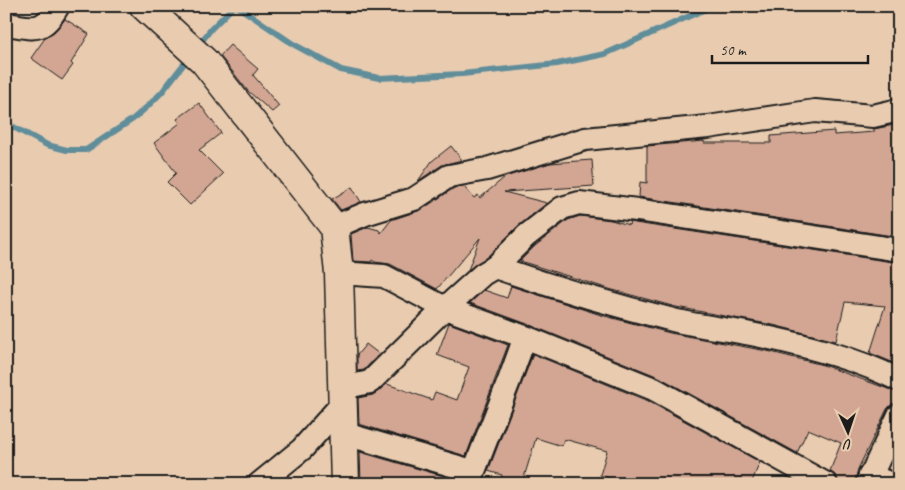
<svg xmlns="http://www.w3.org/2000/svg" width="905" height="490" viewBox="0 0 905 490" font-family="Caveat,sans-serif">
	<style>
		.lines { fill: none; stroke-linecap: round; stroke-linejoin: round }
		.stream { stroke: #608d9a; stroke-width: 6 }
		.building { fill: #d2a693; stroke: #1c1c1c }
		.minor-casing { stroke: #1c1c1c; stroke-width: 26 }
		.tertiary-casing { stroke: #1c1c1c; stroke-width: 31 }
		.minor { stroke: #e9ccb0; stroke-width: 22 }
		.tertiary { stroke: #e9ccb0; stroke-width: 28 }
	</style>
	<rect width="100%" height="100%" fill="#e9ccb0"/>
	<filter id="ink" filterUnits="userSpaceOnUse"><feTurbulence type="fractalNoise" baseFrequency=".02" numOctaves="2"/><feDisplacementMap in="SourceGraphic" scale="10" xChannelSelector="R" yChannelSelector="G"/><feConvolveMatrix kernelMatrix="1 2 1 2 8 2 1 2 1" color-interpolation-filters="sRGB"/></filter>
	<g filter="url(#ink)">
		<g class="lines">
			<g class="stream">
				<polyline points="237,6 293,44 341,70 379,78 462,74 557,64 605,54 712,6"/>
				<polyline points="198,46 211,29 234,6"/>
				<polyline points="6,123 47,145 67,150 86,150 133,119 148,106 162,92 190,56"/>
			</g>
		</g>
		<g class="building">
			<polygon points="65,19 89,34 71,63 73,65 62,80 31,58 45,38 55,31"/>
			<polygon points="230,45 258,69 253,75 279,106 272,112 248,91 220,56"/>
			<polygon points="199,103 221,133 199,150 223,174 190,205 167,182 176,173 154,143 180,123 177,119"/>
			<polygon points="899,124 899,237 639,197 640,182 647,183 647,146 704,141 704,143 771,143 771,136 834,131 834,135 874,132 874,129"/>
			<polygon points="451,146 462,160 442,165 418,181 432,161"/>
			<polygon points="592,160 594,186 504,192 547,203 517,227 487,257 468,270 480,238 437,289 390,264 375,262 372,260 371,262 353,261 351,234 368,227 379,230 381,233 391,220 421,210 454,188 464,187 474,198 478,195 480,198 505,177 550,163"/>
			<polygon points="352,187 361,202 341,210 332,199"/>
			<polygon points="580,216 611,220 629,225 630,222 635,223 899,263 899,365 870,353 885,306 845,302 836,341 773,325 676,307 609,289 520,261 535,246 568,220"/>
			<polygon points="511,286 601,315 670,333 767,351 823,365 899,393 899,402 892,404 887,409 858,469 854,484 839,484 837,477 830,471 841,443 808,429 797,453 659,377 530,325 470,303 484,290 507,298"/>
			<polygon points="449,323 508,345 466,456 359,424 358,398 373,395 387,384 432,400 435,392 457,400 469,367 437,355"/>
			<polygon points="366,344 379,354 364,370 357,371 357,355"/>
			<polygon points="533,354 648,401 760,462 751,484 629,484 600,475 607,451 564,439 562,446 536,438 522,484 500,484 502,475 488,471"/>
			<polygon points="360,452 457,480 456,484 361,484"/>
		</g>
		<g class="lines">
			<defs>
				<g id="minor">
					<path d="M6,24C35,28 42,34 58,6"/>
					<polyline points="334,227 365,214 414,199 449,176 487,169 585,139 708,127 815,111 873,116 899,110"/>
					<path d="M495,267C553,287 612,305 673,320C698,326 725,329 751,334C801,344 853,357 899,380"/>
					<polyline points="339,273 384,276 445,308 525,337 654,389 826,484"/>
					<polyline points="342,388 370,382 445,308 483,274 495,267 526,236 562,208 579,203 637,210 899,250"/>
					<polyline points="342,433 472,471"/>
					<polyline points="870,475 891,484"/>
					<polyline points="259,484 302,449 342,404"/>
					<polyline points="469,484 509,381 525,337"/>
					<polyline points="867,484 899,415"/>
				</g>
				<polyline id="tertiary" points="144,6 204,61 334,227 339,273 345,484"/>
			</defs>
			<use href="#minor" class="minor-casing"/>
			<use href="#tertiary" class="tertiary-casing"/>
			<use href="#minor" class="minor"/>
			<use href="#tertiary" class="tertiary"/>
		</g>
	</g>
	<rect width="905" height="490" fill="none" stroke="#e9ccb0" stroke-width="25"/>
	<rect x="12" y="12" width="880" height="465" fill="none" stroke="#1c1c1c" stroke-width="2" filter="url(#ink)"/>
	<g transform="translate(848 432) rotate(177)" stroke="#e9ccb0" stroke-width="4" paint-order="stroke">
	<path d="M0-4L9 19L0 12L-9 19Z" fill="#1c1c1c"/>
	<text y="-8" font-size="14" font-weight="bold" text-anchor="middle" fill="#1c1c1c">U</text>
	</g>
	<path d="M712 55v8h156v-8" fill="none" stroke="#1c1c1c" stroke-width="2.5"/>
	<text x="720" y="55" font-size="15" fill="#1c1c1c" stroke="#e9ccb0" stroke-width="4" paint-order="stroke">50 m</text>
</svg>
